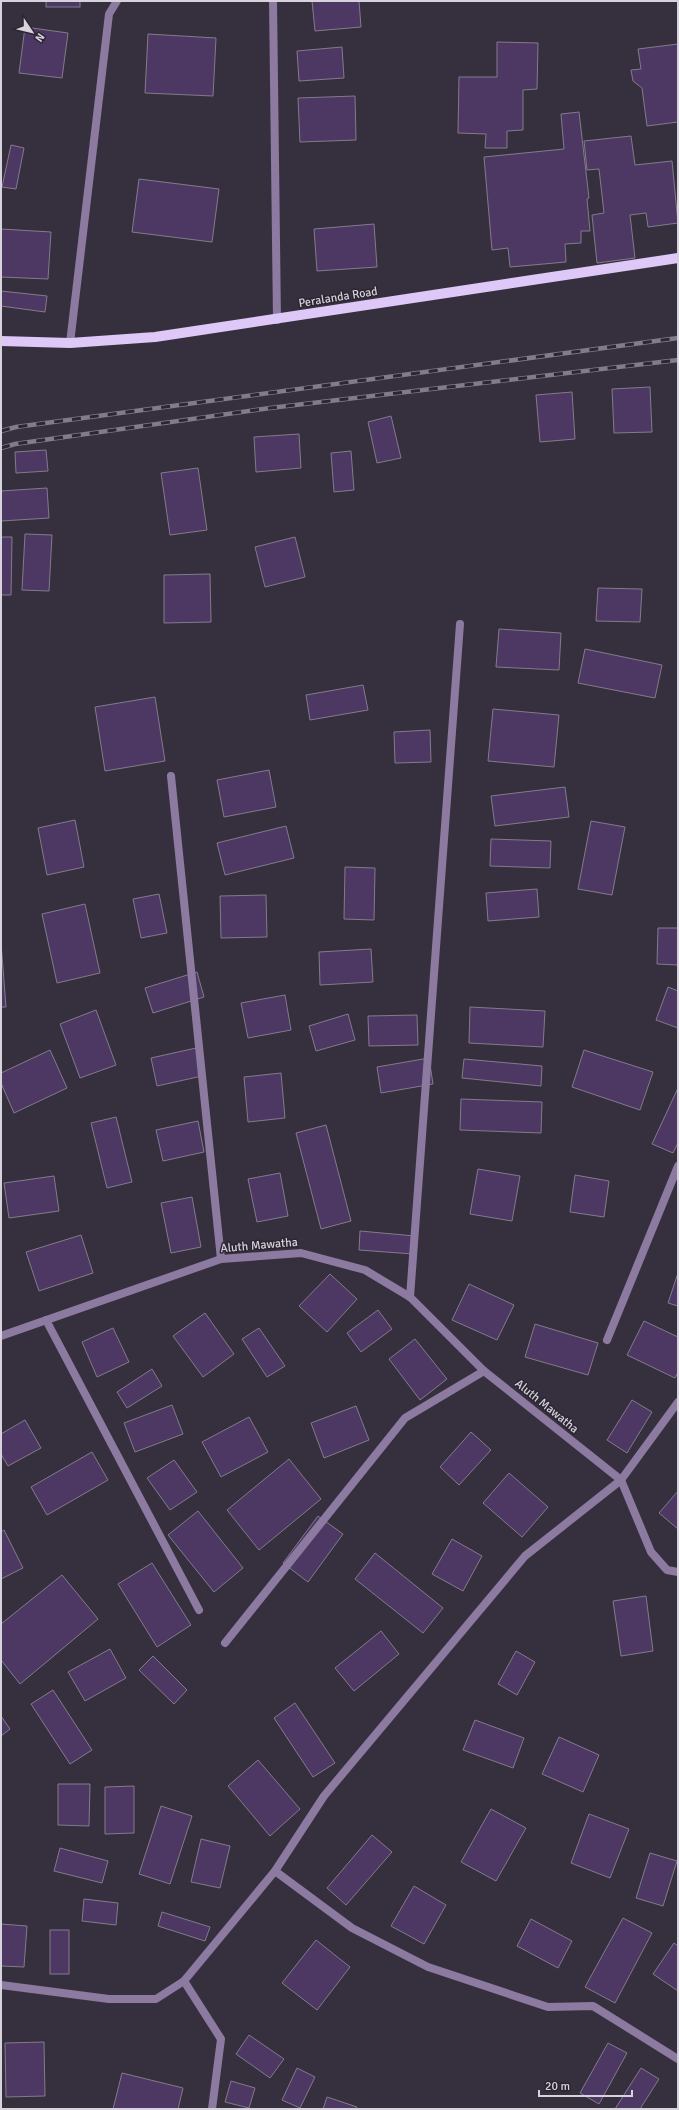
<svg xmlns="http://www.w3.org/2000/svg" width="679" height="2110" viewBox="0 0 679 2110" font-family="Signika,sans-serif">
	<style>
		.building { fill: #4d3864; stroke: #827b8b }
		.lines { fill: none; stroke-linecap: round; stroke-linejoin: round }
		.minor { stroke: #8c7aa1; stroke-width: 8 }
		.primary { stroke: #dec8f8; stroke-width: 10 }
		.rail-casing { stroke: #817c88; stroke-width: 4.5 }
		.rail { stroke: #2c2633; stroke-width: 3; stroke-dasharray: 9; stroke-linecap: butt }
		.labels { text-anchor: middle; stroke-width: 3; stroke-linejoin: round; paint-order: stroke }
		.street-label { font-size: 12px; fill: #d7d3dc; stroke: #2c2633 }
	</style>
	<rect width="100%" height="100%" fill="#36303e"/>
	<g class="building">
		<rect x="46" y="1" width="34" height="6"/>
		<polygon points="312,1 359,1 361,27 315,31"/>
		<polygon points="25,27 68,33 62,78 19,73"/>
		<polygon points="148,34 216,38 213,96 145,93"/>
		<polygon points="497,42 538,43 537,89 523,90 523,130 507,131 507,148 485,148 486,134 458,133 459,77 497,77"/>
		<polygon points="678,44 678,122 647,126 642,88 633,81 631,70 641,69 638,49"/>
		<polygon points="342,47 344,78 299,81 297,51"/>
		<polygon points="355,96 356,140 300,142 298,98"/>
		<polygon points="579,112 589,198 587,199 590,231 581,231 581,243 565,244 566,262 510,267 508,248 492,250 484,157 564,149 561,114"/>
		<polygon points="631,136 635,165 672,161 678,223 648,227 646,213 630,215 635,258 597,263 592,215 604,213 599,169 587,170 584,141"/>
		<polygon points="11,145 24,148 16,189 2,187"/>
		<polygon points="139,179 219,189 212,242 132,232"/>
		<polygon points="374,224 377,267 317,271 314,229"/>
		<polygon points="1,229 51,232 48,279 1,277"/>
		<polygon points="1,291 47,296 45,312 1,306"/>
		<polygon points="650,387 652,432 614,433 612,389"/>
		<polygon points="572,392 575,439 540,442 536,395"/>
		<polygon points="391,416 401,458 377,463 368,422"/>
		<polygon points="299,434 301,468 256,472 254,437"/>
		<polygon points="46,450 48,471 16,473 15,452"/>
		<polygon points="351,451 354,490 334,492 331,453"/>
		<polygon points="198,468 207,530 170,535 161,473"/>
		<polygon points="47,488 49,518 1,521 1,491"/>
		<polygon points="25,534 52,535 49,591 22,590"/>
		<polygon points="1,537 12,537 11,595 1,595"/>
		<polygon points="295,537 305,577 265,587 255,547"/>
		<polygon points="210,574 211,622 164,623 164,575"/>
		<polygon points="598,588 642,589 640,622 596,621"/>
		<polygon points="499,629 561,633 559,670 496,667"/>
		<polygon points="585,649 662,665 655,698 578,683"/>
		<polygon points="363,685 368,710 310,720 306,695"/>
		<polygon points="155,697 165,761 105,771 95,707"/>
		<polygon points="493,709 559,715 554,767 488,761"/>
		<polygon points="430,730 431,762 395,763 394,732"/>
		<polygon points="269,770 276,807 224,817 217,780"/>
		<polygon points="565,787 569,817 495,826 491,796"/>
		<polygon points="75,820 84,867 47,875 38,828"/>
		<polygon points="591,821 625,827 612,895 578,889"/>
		<polygon points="286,826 294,858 225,875 217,843"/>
		<polygon points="491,839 551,841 550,868 490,866"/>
		<polygon points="345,867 375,868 374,920 344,919"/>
		<polygon points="537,889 539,917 488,921 486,893"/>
		<polygon points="159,894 167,933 141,938 133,899"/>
		<polygon points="266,895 267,937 221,938 220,896"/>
		<polygon points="85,904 100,973 57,983 42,914"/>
		<polygon points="658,928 678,928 678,965 657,964"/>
		<polygon points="1,943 6,1007 1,1007"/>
		<polygon points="371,949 373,982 320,985 319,952"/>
		<polygon points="197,972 204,997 153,1013 145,988"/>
		<polygon points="668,987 678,991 678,1028 656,1020"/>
		<polygon points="285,995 291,1030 248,1038 241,1003"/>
		<polygon points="470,1007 545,1011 543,1047 469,1043"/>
		<polygon points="96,1010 116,1065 80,1078 60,1024"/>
		<polygon points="348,1014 355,1040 316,1051 309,1026"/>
		<polygon points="417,1015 418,1045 369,1046 368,1016"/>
		<polygon points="196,1048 202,1076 157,1086 151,1058"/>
		<polygon points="50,1050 67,1088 14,1113 1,1083 1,1073"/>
		<polygon points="584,1050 653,1072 640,1110 572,1087"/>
		<polygon points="429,1058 433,1084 381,1093 377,1067"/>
		<polygon points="464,1059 542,1066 541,1086 462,1078"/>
		<polygon points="281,1073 285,1118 248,1122 244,1077"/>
		<polygon points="678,1088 678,1143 673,1153 652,1144"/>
		<polygon points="461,1099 542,1102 541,1133 460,1130"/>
		<polygon points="116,1117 132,1182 107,1188 91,1123"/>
		<polygon points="198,1121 204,1152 163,1161 156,1130"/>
		<polygon points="326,1125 351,1221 321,1229 296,1133"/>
		<polygon points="478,1169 520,1176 512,1221 470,1214"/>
		<polygon points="280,1173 288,1216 257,1222 248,1179"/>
		<polygon points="575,1175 609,1181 604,1217 570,1212"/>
		<polygon points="54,1176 59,1211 9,1218 4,1183"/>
		<polygon points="192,1197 201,1247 171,1253 161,1203"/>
		<polygon points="360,1231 415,1236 413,1254 359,1250"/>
		<polygon points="81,1235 93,1273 39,1291 26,1252"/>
		<polygon points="678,1273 678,1306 668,1303"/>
		<polygon points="330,1274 357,1299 327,1332 299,1306"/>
		<polygon points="469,1284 514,1305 497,1340 452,1320"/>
		<polygon points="378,1310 392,1329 361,1352 347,1333"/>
		<polygon points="205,1313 234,1354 203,1377 173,1336"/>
		<polygon points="644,1321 678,1337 678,1372 675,1378 627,1355"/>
		<polygon points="535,1324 598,1343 588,1375 525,1357"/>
		<polygon points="113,1328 129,1362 97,1377 82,1342"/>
		<polygon points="259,1328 285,1366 267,1377 242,1339"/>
		<polygon points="415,1339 447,1379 420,1400 389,1359"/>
		<polygon points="152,1369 162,1386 127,1408 117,1392"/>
		<polygon points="632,1400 652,1412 627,1453 607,1440"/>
		<polygon points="172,1405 183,1434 135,1452 124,1423"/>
		<polygon points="356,1406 369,1440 324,1458 311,1423"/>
		<polygon points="249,1417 268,1452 221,1477 202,1442"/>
		<polygon points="25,1420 41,1448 8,1466 1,1454 1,1434"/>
		<polygon points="471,1432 491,1450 459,1485 440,1467"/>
		<polygon points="92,1452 108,1480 47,1515 31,1487"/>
		<polygon points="289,1459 321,1499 259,1550 227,1510"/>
		<polygon points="174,1460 197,1492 170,1510 147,1478"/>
		<polygon points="509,1473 548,1507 522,1537 483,1503"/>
		<polygon points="678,1491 678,1529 659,1513"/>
		<polygon points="198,1511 243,1568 214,1592 168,1535"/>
		<polygon points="318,1516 343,1534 308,1582 283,1563"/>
		<polygon points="4,1530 23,1568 1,1579 1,1532"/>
		<polygon points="452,1539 482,1556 463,1591 432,1574"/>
		<polygon points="375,1553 443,1608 423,1633 355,1579"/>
		<polygon points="152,1563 191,1625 157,1647 118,1584"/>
		<polygon points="62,1575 98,1619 20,1684 1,1660 1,1624"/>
		<polygon points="646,1596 653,1651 621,1656 613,1601"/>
		<polygon points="381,1631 399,1654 354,1691 335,1668"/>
		<polygon points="110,1649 126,1678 85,1701 68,1672"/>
		<polygon points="516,1651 535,1662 517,1695 498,1684"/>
		<polygon points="153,1656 187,1690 174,1704 139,1670"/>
		<polygon points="53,1690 92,1750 70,1764 31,1704"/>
		<polygon points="295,1703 335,1763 313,1777 274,1718"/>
		<polygon points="1,1716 10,1729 1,1736"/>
		<polygon points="475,1720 524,1738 513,1768 463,1750"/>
		<polygon points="559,1737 599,1755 583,1792 542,1774"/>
		<polygon points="258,1760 300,1809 270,1836 228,1786"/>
		<polygon points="58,1784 90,1784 89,1826 58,1825"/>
		<polygon points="134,1786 134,1833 105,1834 105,1787"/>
		<polygon points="161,1806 192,1816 170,1884 139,1874"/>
		<polygon points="491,1809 526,1828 496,1881 461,1862"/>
		<polygon points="589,1814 629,1829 610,1878 571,1863"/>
		<polygon points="372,1835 392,1852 346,1905 327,1888"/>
		<polygon points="201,1839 230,1846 220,1888 191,1882"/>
		<polygon points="60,1848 108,1861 102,1883 54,1871"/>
		<polygon points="650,1853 677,1861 663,1906 636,1898"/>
		<polygon points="414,1886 446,1905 424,1944 391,1926"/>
		<polygon points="84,1899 118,1903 116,1925 82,1921"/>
		<polygon points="162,1912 210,1927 205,1941 158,1926"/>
		<polygon points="623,1918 652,1933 615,2003 585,1987"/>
		<polygon points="531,1919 572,1941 558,1968 517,1946"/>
		<polygon points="1,1924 27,1926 24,1967 1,1966"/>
		<rect x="50" y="1930" width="19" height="44"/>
		<polygon points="316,1940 350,1967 317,2010 282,1983"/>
		<polygon points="674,1943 678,1946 678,1991 653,1974"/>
		<polygon points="249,2035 284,2059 270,2078 236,2054"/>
		<polygon points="44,2042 45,2096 6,2097 5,2043"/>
		<polygon points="608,2043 627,2053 599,2104 580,2093"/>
		<polygon points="297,2068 315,2077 300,2108 282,2100"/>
		<polygon points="641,2068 659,2079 640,2109 615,2109"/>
		<polygon points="122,2073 183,2088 178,2109 113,2109"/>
		<polygon points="231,2081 255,2088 249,2108 225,2102"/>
		<polygon points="327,2097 357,2107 356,2109 323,2109"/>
	</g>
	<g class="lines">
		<g class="minor">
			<polyline points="273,1 277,320"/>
			<polyline points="70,343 109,14 117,1"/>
			<polyline points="171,776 221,1259"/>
			<polyline points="410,1297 460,624"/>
			<polyline points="46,1320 199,1610"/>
			<polyline points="1,1336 221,1259 301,1253 365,1270 410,1297 484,1371 621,1480 651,1552 667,1570 678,1572"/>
			<polyline points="607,1340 678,1166"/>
			<polyline points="225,1643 405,1418 484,1371"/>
			<polyline points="275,1871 352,1928 428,1967 548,2007 593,2006 678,2059"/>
			<polyline points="184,1981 221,2039 212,2109"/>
			<polyline points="1,1985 109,1999 156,1999 184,1981 275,1871 324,1796 525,1556 621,1480 678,1402"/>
		</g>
		<polyline class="primary" points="1,341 70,343 155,337 678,258"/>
		<defs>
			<g id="rail">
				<polyline points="1,431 16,427 678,338"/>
				<polyline points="1,448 15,444 270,408 678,360"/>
			</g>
		</defs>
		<use href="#rail" class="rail-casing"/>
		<use href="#rail" class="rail"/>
	</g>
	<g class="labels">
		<g class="street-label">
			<text transform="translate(338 297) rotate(-9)" y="4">Peralanda Road</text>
			<text transform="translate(259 1245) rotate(-5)" y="4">Aluth Mawatha</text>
			<text transform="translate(547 1406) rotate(39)" y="4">Aluth Mawatha</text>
		</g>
	</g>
	<rect width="679" height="2110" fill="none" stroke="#d7d3dc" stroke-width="4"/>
	<g transform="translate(32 32) rotate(125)" stroke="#2c2633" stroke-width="3" paint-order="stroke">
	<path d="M0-3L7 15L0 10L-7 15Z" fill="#d7d3dc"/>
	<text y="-6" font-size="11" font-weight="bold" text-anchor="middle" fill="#d7d3dc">N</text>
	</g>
	<path d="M539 2090v6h93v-6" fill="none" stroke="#d7d3dc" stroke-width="2"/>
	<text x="545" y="2090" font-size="12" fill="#d7d3dc" stroke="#2c2633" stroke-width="3" paint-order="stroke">20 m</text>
</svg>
